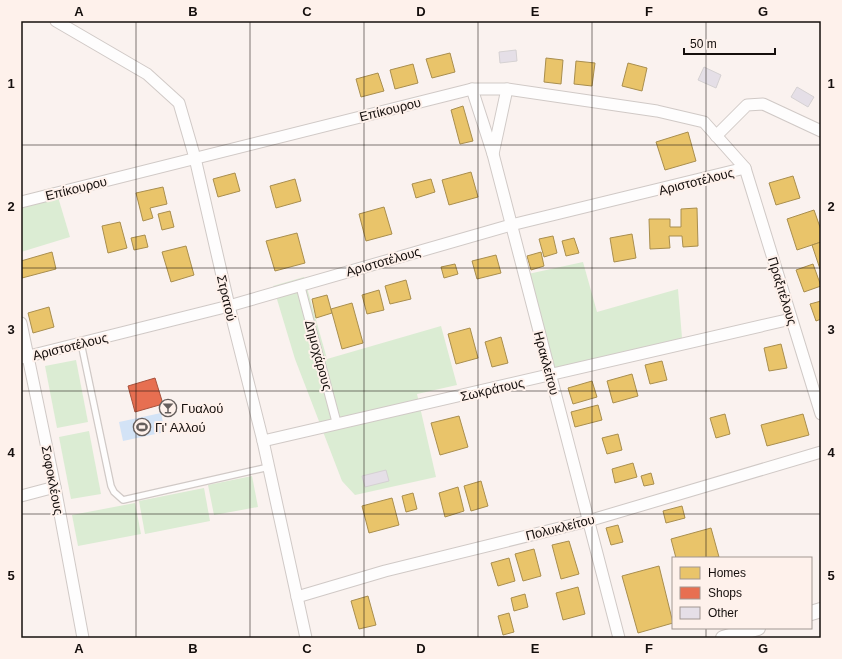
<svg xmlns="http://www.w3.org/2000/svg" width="842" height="659" viewBox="0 0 842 659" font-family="Helvetica,sans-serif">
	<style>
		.green { fill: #dbecd3 }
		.water { fill: #d3e3f6 }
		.homes { fill: #e9c46a; stroke: #a98e4e }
		.shops { fill: #e76f51; stroke: #a8523d }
		.building { fill: #e5dfe7; stroke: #d5d1d2 }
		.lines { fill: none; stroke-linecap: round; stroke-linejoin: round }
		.service-casing { stroke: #d0c9c6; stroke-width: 8 }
		.pedestrian-casing { stroke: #d0c9c6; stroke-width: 10 }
		.minor-casing { stroke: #d0c9c6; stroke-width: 13 }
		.tertiary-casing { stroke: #d0c9c6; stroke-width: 16 }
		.service { stroke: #fefdfd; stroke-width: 5.5 }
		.pedestrian { stroke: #fefdfd; stroke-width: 8 }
		.minor { stroke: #fefdfd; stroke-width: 11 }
		.tertiary { stroke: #fefdfd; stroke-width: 14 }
		.grid { fill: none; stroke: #150f0d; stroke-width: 1; stroke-opacity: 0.55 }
		.labels { text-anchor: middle; stroke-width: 4; stroke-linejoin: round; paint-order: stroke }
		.street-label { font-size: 13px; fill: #150f0d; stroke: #fef1eb }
		.poi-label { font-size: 13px; fill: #150f0d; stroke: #fef1eb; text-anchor: start }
		.neatline { fill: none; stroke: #150f0d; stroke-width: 1.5 }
		.grid-label { font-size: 13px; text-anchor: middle; font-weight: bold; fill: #150f0d }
	</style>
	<rect width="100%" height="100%" fill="#faf2ef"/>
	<g class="green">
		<polygon points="55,187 70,237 21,252 21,196"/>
		<polygon points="583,262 597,312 678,289 682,338 545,370 530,322 542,319 528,274"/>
		<polygon points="304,277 327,359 441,326 457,385 417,394 436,477 355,495 342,481 295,359 273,286"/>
		<polygon points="76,360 88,422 57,428 45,366"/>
		<polygon points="89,431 101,494 71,499 59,437"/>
		<polygon points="252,476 258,507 214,515 208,485"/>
		<polygon points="204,488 210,521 145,534 139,501"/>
		<polygon points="135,503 141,534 78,546 72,515"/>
	</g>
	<polygon class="water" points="161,413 165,432 123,441 119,422"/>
	<g class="homes">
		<polygon points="450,53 455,72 432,78 426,59"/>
		<polygon points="546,58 563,60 561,84 544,82"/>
		<polygon points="576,61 595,63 592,86 574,84"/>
		<polygon points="628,63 647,68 642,91 622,86"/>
		<polygon points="413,64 418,83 395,89 390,70"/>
		<polygon points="378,73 384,91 361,97 356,79"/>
		<polygon points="463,106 473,141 460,144 451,110"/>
		<polygon points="688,132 696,161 665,170 656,142"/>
		<polygon points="471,172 478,197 449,205 442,180"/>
		<polygon points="235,173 240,191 218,197 213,179"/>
		<polygon points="793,176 800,198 776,205 769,183"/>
		<polygon points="295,179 301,201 276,208 270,186"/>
		<polygon points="431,179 435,192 416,198 412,184"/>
		<polygon points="163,187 167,204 150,208 153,218 143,221 136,193"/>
		<polygon points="384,207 392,234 366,241 359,214"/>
		<polygon points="697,208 698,246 683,247 682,236 669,236 670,248 650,249 649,219 670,219 670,227 681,227 681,209"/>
		<polygon points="814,210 821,230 821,242 797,250 787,219"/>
		<polygon points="170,211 174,227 162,230 158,214"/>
		<polygon points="120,222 127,248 108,253 102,226"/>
		<polygon points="297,233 305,263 275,271 266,241"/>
		<polygon points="632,234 636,258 614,262 610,238"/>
		<polygon points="145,235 148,247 134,250 131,238"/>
		<polygon points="553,236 557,253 544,257 539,239"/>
		<polygon points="574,238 579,253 566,256 562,241"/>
		<polygon points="821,242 821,269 820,269 812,245"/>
		<polygon points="186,246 194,275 171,282 162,252"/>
		<polygon points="52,252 56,269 22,278 21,261"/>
		<polygon points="541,252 544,266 531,270 527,256"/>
		<polygon points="496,255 501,273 477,279 472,261"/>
		<polygon points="455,264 458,274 444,278 441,267"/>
		<polygon points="813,264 821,286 804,292 796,270"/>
		<polygon points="406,280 411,299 390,304 385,286"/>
		<polygon points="379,290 384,310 367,314 362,295"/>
		<polygon points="327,295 332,313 316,318 312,299"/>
		<polygon points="821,301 821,319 816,321 810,304"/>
		<polygon points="352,303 363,343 342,349 331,309"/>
		<polygon points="49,307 54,327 33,333 28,313"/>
		<polygon points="470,328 478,358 456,364 448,334"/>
		<polygon points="501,337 508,363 492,367 485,342"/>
		<polygon points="781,344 787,368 769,371 764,348"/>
		<polygon points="662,361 667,380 650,384 645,365"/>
		<polygon points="632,374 638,396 613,403 607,381"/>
		<polygon points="592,381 597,397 573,404 568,388"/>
		<polygon points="598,405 602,420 575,427 571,412"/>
		<polygon points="725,414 730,434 716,438 710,418"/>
		<polygon points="803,414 809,435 767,446 761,425"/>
		<polygon points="459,416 468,447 440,455 431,423"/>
		<polygon points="618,434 622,450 607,454 602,438"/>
		<polygon points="633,463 637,477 615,483 612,469"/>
		<polygon points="651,473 654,484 644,486 641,476"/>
		<polygon points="481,481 488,506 471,511 464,486"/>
		<polygon points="458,487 464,511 445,517 439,493"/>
		<polygon points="413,493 417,509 406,512 402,496"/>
		<polygon points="392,498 399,525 369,533 362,506"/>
		<polygon points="682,506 685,518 666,523 663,511"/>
		<polygon points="618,525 623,542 611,545 606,528"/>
		<polygon points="711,528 719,557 676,558 671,539"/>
		<polygon points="569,541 579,574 561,579 552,545"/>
		<polygon points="534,549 541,576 523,581 515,554"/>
		<polygon points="509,558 515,581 498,586 491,563"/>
		<polygon points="659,566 673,623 638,633 622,576"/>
		<polygon points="578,587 585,614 563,620 556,593"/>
		<polygon points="525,594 528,607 514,611 511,598"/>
		<polygon points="368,596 376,625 359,629 351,601"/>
		<polygon points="509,613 514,632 503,635 498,616"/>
	</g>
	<polygon class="shops" points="155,378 163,404 135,412 128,386"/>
	<g class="building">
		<polygon points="516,50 517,61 500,63 499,52"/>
		<polygon points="704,67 721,75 716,88 698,80"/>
		<polygon points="797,87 814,97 808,107 791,97"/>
		<polygon points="386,470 389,481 365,487 362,476"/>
	</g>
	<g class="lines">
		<defs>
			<polyline id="service" points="81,343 111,486 114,492 123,500 269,467"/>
			<polyline id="pedestrian" points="300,285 337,424"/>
			<g id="minor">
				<polyline points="56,21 147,74 179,103 195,158 229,306 263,441 306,638"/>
				<polyline points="472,89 493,154 619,638"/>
				<polyline points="716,136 747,105 763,104 821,131"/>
				<polyline points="493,154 507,89"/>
				<polyline points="21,202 472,89 507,89 657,111 704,122 745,168 821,414"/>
				<polyline points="21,323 55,487 83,638"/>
				<polyline points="21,358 229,306 511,225 745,168"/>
				<polyline points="263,441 791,319"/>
				<polyline points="21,496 55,487"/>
				<polyline points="297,597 385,571 588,521 821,452"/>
			</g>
			<g id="tertiary">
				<polyline points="811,613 821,610"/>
				<polyline points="723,638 758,628"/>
			</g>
		</defs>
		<use href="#service" class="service-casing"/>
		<use href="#pedestrian" class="pedestrian-casing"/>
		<use href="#minor" class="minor-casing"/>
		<use href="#tertiary" class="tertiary-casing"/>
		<use href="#service" class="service"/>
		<use href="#pedestrian" class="pedestrian"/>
		<use href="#minor" class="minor"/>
		<use href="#tertiary" class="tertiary"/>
	</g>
	<path class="grid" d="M136,21V638M250,21V638M364,21V638M478,21V638M592,21V638M706,21V558M21,145H821M21,268H821M21,391H821M21,514H821M706,628V638"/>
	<defs>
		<symbol id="bar-ring" viewBox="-11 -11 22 22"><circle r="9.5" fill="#fef1eb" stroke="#655e5c" stroke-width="1.5"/><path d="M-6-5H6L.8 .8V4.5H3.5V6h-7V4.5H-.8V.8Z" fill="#655e5c"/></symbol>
		<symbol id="stadium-ring" viewBox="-11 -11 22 22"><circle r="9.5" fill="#fef1eb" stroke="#655e5c" stroke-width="1.5"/><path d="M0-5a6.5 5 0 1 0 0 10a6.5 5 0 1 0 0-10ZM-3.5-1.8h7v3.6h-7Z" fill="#655e5c"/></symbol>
	</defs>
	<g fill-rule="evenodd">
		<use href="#bar-ring" x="158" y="398" width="20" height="20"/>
		<use href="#stadium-ring" x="132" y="417" width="20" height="20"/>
	</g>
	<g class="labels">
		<g class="street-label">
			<text transform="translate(390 109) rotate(-14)" y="5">Επίκουρου</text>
			<text transform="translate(696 181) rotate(-14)" y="5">Αριστοτέλους</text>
			<text transform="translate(76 188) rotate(-14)" y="5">Επίκουρου</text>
			<text transform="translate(383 261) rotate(-16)" y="5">Αριστοτέλους</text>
			<text transform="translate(783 291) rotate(73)" y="5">Πραξιτέλους</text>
			<text transform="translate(227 298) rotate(77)" y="5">Στρατού</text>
			<text transform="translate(70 346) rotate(-14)" y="5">Αριστοτέλους</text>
			<text transform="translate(319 355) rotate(75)" y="5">Δημοχάρους</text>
			<text transform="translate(547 363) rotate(75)" y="5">Ηρακλείτου</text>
			<text transform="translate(492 389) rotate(-13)" y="5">Σωκράτους</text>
			<text transform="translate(53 480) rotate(79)" y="5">Σοφοκλέους</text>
			<text transform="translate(560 527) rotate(-14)" y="5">Πολυκλείτου</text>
		</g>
		<g class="poi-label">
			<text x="181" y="413">Γυαλού</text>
			<text x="155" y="432">Γι' Αλλού</text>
		</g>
	</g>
	<rect width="842" height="659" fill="none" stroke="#fef1eb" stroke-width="44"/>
	<rect x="672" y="557" width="140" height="72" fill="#fef1eb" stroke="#a19792"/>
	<rect x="680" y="567" width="20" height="12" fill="#e9c46a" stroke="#a19792"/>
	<text x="708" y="577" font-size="12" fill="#150f0d">Homes</text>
	<rect x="680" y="587" width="20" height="12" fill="#e76f51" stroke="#a19792"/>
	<text x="708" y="597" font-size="12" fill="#150f0d">Shops</text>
	<rect x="680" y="607" width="20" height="12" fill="#e5dfe7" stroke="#a19792"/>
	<text x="708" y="617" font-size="12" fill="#150f0d">Other</text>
	<path d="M684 48v6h91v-6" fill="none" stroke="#150f0d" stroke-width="2"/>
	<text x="690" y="48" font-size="12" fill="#150f0d" stroke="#fef1eb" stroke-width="3" paint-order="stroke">50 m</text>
	<rect x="22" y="22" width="798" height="615" class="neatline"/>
	<g class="grid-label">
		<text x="79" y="16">A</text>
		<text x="193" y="16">B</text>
		<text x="307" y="16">C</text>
		<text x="421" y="16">D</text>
		<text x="535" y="16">E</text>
		<text x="649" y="16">F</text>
		<text x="763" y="16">G</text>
		<text x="11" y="88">1</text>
		<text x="831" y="88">1</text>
		<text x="11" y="211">2</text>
		<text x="831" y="211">2</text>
		<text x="11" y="334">3</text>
		<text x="831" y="334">3</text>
		<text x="11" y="457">4</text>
		<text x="831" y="457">4</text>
		<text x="11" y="580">5</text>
		<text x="831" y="580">5</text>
		<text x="79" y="653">A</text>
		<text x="193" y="653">B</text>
		<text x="307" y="653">C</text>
		<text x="421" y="653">D</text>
		<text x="535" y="653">E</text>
		<text x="649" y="653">F</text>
		<text x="763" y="653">G</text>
	</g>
</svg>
